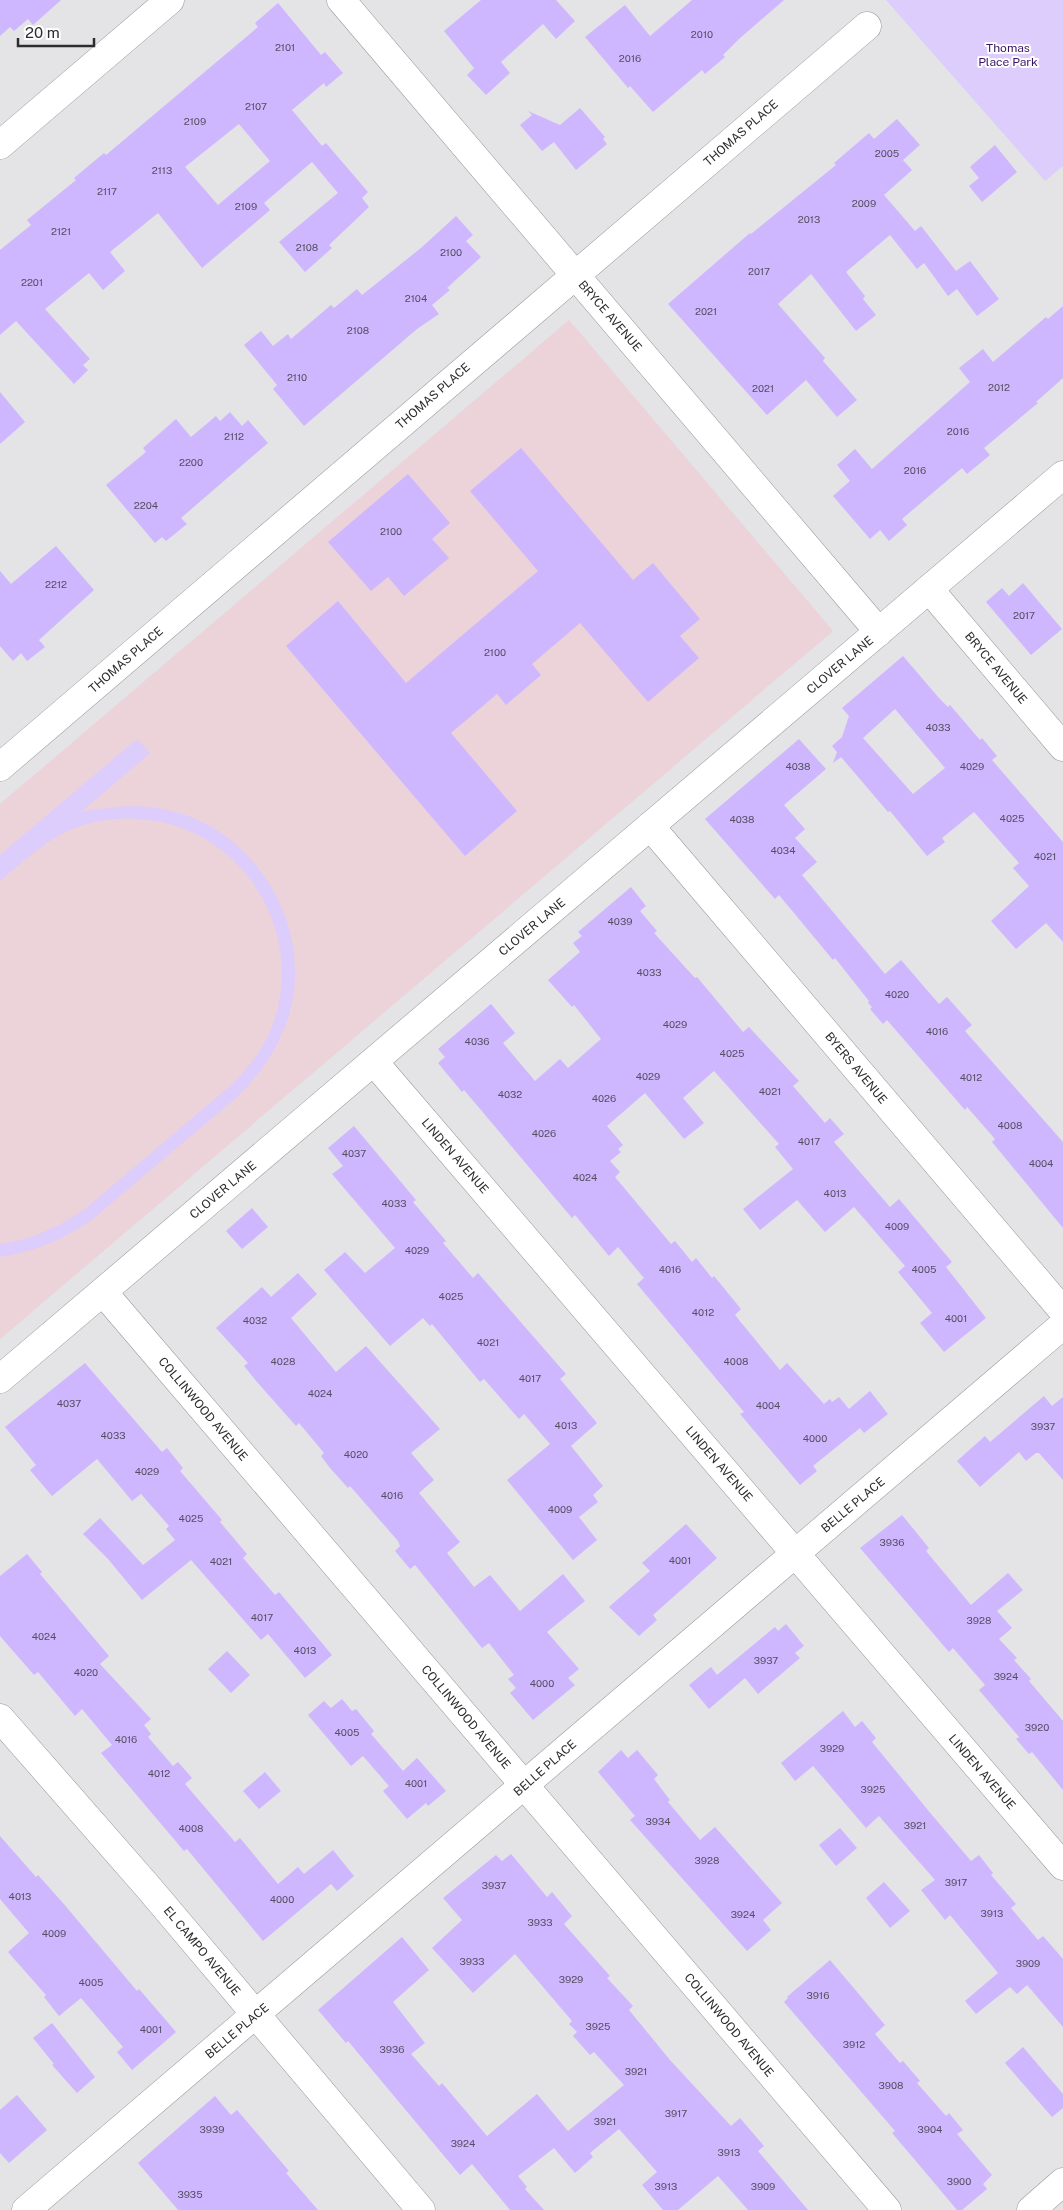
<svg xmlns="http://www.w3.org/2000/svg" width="1063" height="2210" viewBox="0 0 1063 2210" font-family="'Public Sans',sans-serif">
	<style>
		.education { fill: #ecd2d9 }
		.green { fill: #dccdfd }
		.building { fill: #cfb7ff; fill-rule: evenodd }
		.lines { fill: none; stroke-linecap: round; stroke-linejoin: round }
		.minor-casing { stroke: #98989b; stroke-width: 29 }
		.tertiary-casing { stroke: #98989b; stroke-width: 29 }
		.minor { stroke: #fff; stroke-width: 28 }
		.tertiary { stroke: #fff; stroke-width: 28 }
		.labels { text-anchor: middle; stroke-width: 4; stroke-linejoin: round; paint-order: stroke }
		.number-label { font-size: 10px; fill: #564f62 }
		.park-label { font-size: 12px; fill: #391365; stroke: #fff }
		.street-label { font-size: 12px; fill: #2d2c2e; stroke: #fff }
	</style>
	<rect width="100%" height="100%" fill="#e4e3e6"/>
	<polygon class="education" points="569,320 833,631 0,1339 0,804"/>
	<g class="green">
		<polygon points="886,0 1063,0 1063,166 1045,181"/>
		<path d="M137,739L150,753L81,812C110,807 137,803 167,810C255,828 313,925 290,1011C281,1045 262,1072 237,1097L94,1218C64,1240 36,1251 0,1257V1244C33,1239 58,1228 86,1208L229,1087C246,1070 262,1052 271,1029C307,941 250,837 156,821C128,816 97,818 70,830C44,842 22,862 0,881V855Z"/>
	</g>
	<g class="building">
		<polygon points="0,0 61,0 33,25 28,19 14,31 10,27 0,36"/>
		<polygon points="481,0 556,0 575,21 556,39 543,24 501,62 510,73 486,95 467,75 474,68 444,31"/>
		<polygon points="692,0 784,0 739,39 723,55 725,57 705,74 702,70 653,112 630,86 628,88 585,37 625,5 650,36"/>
		<path d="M278,3L321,55L325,52L343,73L326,87L324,83L292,110L322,146L326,143L368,192L362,198L369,207L329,245L332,248L305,272L279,242L338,193L312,162L264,203L270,210L202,268L158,213L110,252L125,271L103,290L89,273L45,309L90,359L83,365L88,370L74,384L16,321L0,335V250L31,225L27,220L76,180L74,178L104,153L106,155L258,27L255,23ZM239,124L270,161L218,205L185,167Z"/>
		<polygon points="580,108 605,137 603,139 607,144 576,170 554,142 542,151 520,125 532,115 528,111 560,125"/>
		<polygon points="897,119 920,145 903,160 912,170 884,195 915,231 921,226 956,271 970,261 999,299 977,316 957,289 948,296 924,263 917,269 890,235 846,272 865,296 863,299 876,315 856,331 811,274 778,304 825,358 823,361 857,400 837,417 806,380 767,415 668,304 750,233 751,234 836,165 834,163 869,133 874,139"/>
		<polygon points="995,145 1017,172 982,202 969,186 979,178 970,167"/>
		<polygon points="456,216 473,235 466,241 481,257 447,288 450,290 432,305 439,314 417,329 304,426 273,389 277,385 244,345 261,331 273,346 288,334 291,339 331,305 334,308 357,289 362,295 421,248"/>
		<polygon points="1063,306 1063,378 1036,402 1038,403 984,448 990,455 967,474 962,468 902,519 907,525 889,541 880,530 870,539 833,496 850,481 837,465 855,449 872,469 970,382 959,368 983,349 993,362 1046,317 1048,319"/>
		<polygon points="0,392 25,422 0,444"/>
		<polygon points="230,412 242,426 248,420 268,443 181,518 187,524 166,541 162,537 155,543 106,485 146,452 143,448 176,419 191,437 216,416 220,421"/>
		<polygon points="521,448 633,580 653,563 700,619 680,636 699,658 648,702 580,623 532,664 541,675 506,705 497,694 451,733 517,811 465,856 286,646 338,601 406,683 538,571 470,491"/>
		<polygon points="408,474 450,523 432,539 449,558 404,596 388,577 371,591 328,542"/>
		<polygon points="56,546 94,590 39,640 45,647 27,661 21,653 13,661 0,646 0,571 11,584"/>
		<polygon points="1023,583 1062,629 1031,655 986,602 1002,588 1009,596"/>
		<path d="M903,656L939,698L948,707L950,705L980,740L982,738L997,756L992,760L1063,842V942L1046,923L1016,949L991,921L1029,886L1013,868L1019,863L974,812L942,838L945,842L927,856L890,811L888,812L841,757L833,763L837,752L832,746L842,737L849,716L842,708ZM895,709L945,768L913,794L863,738Z"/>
		<polygon points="799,739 826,769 784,805 805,829 795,838 817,862 802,875 885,974 901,960 939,1004 947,997 972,1025 965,1031 1063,1142 1063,1228 992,1142 995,1139 967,1107 965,1110 887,1020 883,1024 870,1009 872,1007 868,1003 869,1001 835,958 833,960 779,895 775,899 705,819"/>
		<polygon points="631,887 646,906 640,911 657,931 654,933 695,978 697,977 743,1032 749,1027 799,1081 793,1086 825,1123 830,1118 844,1134 834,1142 890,1207 899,1199 952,1262 946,1267 986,1318 944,1352 920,1323 932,1313 898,1272 905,1266 854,1207 825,1232 797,1200 760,1230 743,1209 793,1169 775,1147 779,1144 714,1071 683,1098 704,1123 684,1139 645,1093 607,1126 623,1145 618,1149 621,1152 610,1161 620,1172 615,1177 671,1244 675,1241 692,1262 696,1258 712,1278 714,1276 741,1309 735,1315 780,1370 787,1363 824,1404 830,1399 832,1402 839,1397 849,1409 870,1391 888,1414 864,1433 860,1428 813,1466 817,1471 800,1485 740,1414 744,1412 637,1284 644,1278 618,1247 609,1256 575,1215 572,1218 464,1090 462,1092 438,1063 445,1057 438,1049 491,1004 515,1033 503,1043 535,1081 560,1059 568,1068 601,1039 574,1005 572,1007 548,980 580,952 573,943 582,936 578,932"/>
		<polygon points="354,1126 416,1200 413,1202 446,1241 443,1243 473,1278 478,1273 566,1374 560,1379 597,1423 571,1446 603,1486 593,1495 598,1502 579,1517 597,1540 573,1560 507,1480 550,1444 524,1414 519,1419 484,1379 480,1382 432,1324 430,1326 423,1318 390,1346 324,1270 345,1252 365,1273 395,1248 332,1174 343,1166 328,1148"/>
		<polygon points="252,1208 268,1227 242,1249 226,1231"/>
		<polygon points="298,1273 317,1294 291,1318 336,1372 366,1346 440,1429 411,1453 434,1480 419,1493 460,1542 447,1553 474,1587 490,1575 520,1611 563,1574 585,1601 547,1632 579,1669 568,1678 575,1685 533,1720 510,1693 516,1688 508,1679 514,1675 489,1643 482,1648 415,1565 410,1569 395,1551 400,1546 398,1541 350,1486 348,1488 330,1468 321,1456 324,1453 299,1423 296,1426 257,1382 244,1366 248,1363 216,1328 262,1287 271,1297"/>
		<polygon points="85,1363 162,1452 167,1448 183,1468 180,1471 222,1520 220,1522 247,1554 243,1558 275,1595 279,1592 332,1655 305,1678 268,1634 261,1640 191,1560 142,1600 108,1559 83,1534 100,1518 143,1565 175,1540 166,1529 169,1526 141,1494 132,1501 97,1459 52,1496 30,1470 36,1465 5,1427"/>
		<polygon points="1044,1396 1052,1406 1063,1397 1063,1480 1039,1453 1036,1453 1026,1461 1019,1452 980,1487 957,1461 985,1436 990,1442"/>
		<polygon points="902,1515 929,1548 926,1551 971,1605 1008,1573 1023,1590 997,1611 1012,1628 999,1639 1017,1658 1014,1660 1031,1679 1029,1681 1063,1721 1063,1790 1032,1752 1029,1754 1016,1739 1019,1737 979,1690 985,1685 953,1648 949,1652 860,1548"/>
		<polygon points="686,1524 717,1558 653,1615 657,1620 639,1636 609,1607 650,1571 642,1563"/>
		<polygon points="27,1554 42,1572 40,1574 109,1656 100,1664 151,1719 144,1725 151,1734 148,1737 173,1766 178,1762 192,1778 185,1784 235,1842 240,1838 278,1884 298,1867 304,1874 333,1850 354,1876 337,1891 331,1884 263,1941 187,1849 184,1851 101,1753 112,1745 82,1709 75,1716 38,1672 34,1675 0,1636 0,1576"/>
		<polygon points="786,1624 804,1646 795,1653 800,1658 758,1694 745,1678 709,1709 689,1685 711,1667 717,1675 775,1627 778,1631"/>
		<polygon points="227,1651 250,1675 231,1693 208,1669"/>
		<polygon points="342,1699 352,1711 356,1709 374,1731 371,1734 403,1771 417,1758 446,1791 428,1806 426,1803 407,1819 383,1791 389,1786 363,1756 351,1766 308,1715 324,1701 331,1708"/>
		<polygon points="843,1711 855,1727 862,1721 876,1738 872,1742 932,1815 971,1861 979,1855 993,1873 991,1875 1016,1904 1011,1908 1038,1940 1043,1936 1063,1959 1063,2027 1027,1985 1017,1994 1010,1987 976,2014 965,2001 998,1973 950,1915 945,1920 921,1890 935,1880 879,1816 866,1828 813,1766 795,1781 781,1763"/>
		<polygon points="621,1750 628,1758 637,1750 658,1775 654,1779 670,1800 668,1802 700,1840 715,1827 782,1903 763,1920 771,1930 747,1951 630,1820 635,1816 598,1772"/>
		<polygon points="265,1772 281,1791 259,1809 243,1791"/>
		<polygon points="840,1828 857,1848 836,1866 819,1845"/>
		<polygon points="0,1836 36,1877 38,1875 63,1903 137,1991 139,1989 176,2032 132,2070 117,2052 123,2047 81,1998 59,2016 44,1997 46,1995 8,1952 29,1933 0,1899"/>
		<polygon points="511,1854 547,1897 552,1892 572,1916 564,1924 610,1976 607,1978 633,2006 629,2010 670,2060 731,2126 740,2118 764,2146 758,2151 808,2210 748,2210 718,2176 678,2210 663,2210 642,2185 657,2172 619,2129 590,2153 593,2157 575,2173 554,2148 518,2176 527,2187 525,2189 544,2210 510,2210 472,2164 460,2175 348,2041 346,2043 318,2010 402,1937 429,1970 393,2002 425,2043 411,2054 439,2086 442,2083 487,2136 537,2094 568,2131 624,2085 594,2052 590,2055 573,2036 577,2032 569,2024 572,2021 515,1954 473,1993 432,1948 462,1920 443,1898 496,1855 502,1861"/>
		<polygon points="884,1882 910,1911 890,1928 866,1898"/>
		<polygon points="830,1960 885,2025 875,2034 900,2063 903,2061 920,2081 917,2083 946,2116 949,2113 963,2130 957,2134 992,2175 983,2184 987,2189 962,2210 957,2210 915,2160 892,2133 895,2131 784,2002 788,1998 787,1997"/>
		<polygon points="52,2023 95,2077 77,2093 52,2065 54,2064 33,2038"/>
		<polygon points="1023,2047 1063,2094 1063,2108 1052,2117 1005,2063"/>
		<polygon points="17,2095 47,2130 9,2163 0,2153 0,2110"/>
		<polygon points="215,2096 231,2115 237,2110 289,2171 286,2173 318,2210 178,2210 138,2163"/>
	</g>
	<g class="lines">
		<defs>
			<g id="minor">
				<polyline points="0,145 170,0"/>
				<polyline points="929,589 1063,747"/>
				<polyline points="0,767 867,26"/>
				<polyline points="650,826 1063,1311"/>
				<polyline points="374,1062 1063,1866"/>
				<polyline points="103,1292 887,2210"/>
				<polyline points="0,1718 148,1887 421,2210"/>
				<polyline points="26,2210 1063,1325"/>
				<polyline points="1031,2210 1063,2182"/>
			</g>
			<g id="tertiary">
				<polyline points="341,0 879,632"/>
				<polyline points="0,1379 1063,475"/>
			</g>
		</defs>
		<use href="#minor" class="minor-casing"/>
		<use href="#tertiary" class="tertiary-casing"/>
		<use href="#minor" class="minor"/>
		<use href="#tertiary" class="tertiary"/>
	</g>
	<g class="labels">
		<g class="number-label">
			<text x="702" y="38">2010</text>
			<text x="285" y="51">2101</text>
			<text x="630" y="62">2016</text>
			<text x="256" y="110">2107</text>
			<text x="195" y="125">2109</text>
			<text x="887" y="157">2005</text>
			<text x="162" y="174">2113</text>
			<text x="107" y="195">2117</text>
			<text x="864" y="207">2009</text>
			<text x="246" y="210">2109</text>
			<text x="809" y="223">2013</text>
			<text x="61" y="235">2121</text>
			<text x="307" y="251">2108</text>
			<text x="451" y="256">2100</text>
			<text x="759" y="275">2017</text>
			<text x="32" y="286">2201</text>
			<text x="416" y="302">2104</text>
			<text x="706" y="315">2021</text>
			<text x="358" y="334">2108</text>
			<text x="297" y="381">2110</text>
			<text x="999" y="391">2012</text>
			<text x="763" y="392">2021</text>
			<text x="958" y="435">2016</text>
			<text x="234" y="440">2112</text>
			<text x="191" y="466">2200</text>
			<text x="915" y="474">2016</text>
			<text x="146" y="509">2204</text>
			<text x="391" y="535">2100</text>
			<text x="56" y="588">2212</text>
			<text x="1024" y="619">2017</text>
			<text x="495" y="656">2100</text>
			<text x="938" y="731">4033</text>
			<text x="798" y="770">4038</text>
			<text x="972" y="770">4029</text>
			<text x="1012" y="822">4025</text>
			<text x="742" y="823">4038</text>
			<text x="783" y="854">4034</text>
			<text x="1045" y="860">4021</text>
			<text x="620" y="925">4039</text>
			<text x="649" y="976">4033</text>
			<text x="897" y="998">4020</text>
			<text x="675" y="1028">4029</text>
			<text x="937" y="1035">4016</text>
			<text x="477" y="1045">4036</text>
			<text x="732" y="1057">4025</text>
			<text x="648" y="1080">4029</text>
			<text x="971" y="1081">4012</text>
			<text x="770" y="1095">4021</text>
			<text x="510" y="1098">4032</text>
			<text x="604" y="1102">4026</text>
			<text x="1010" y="1129">4008</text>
			<text x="544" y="1137">4026</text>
			<text x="809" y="1145">4017</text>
			<text x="354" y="1157">4037</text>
			<text x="1041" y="1167">4004</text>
			<text x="585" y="1181">4024</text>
			<text x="835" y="1197">4013</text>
			<text x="394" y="1207">4033</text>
			<text x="897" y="1230">4009</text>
			<text x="417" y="1254">4029</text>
			<text x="670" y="1273">4016</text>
			<text x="924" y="1273">4005</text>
			<text x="451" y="1300">4025</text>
			<text x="703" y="1316">4012</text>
			<text x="956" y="1322">4001</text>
			<text x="255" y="1324">4032</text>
			<text x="488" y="1346">4021</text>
			<text x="283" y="1365">4028</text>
			<text x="736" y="1365">4008</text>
			<text x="530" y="1382">4017</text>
			<text x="320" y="1397">4024</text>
			<text x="69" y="1407">4037</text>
			<text x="768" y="1409">4004</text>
			<text x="566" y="1429">4013</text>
			<text x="1043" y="1430">3937</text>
			<text x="113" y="1439">4033</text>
			<text x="815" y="1442">4000</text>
			<text x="356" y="1458">4020</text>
			<text x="147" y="1475">4029</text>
			<text x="392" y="1499">4016</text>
			<text x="560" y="1513">4009</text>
			<text x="191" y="1522">4025</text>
			<text x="892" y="1546">3936</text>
			<text x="680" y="1564">4001</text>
			<text x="221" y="1565">4021</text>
			<text x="262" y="1621">4017</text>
			<text x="979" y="1624">3928</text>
			<text x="44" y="1640">4024</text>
			<text x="305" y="1654">4013</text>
			<text x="766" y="1664">3937</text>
			<text x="86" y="1676">4020</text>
			<text x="1006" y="1680">3924</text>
			<text x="542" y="1687">4000</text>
			<text x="1037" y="1731">3920</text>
			<text x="347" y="1736">4005</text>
			<text x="126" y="1743">4016</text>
			<text x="832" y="1752">3929</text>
			<text x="159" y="1777">4012</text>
			<text x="416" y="1787">4001</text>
			<text x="873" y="1793">3925</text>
			<text x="658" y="1825">3934</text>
			<text x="915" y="1829">3921</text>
			<text x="191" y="1832">4008</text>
			<text x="707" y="1864">3928</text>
			<text x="956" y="1886">3917</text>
			<text x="494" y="1889">3937</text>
			<text x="20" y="1900">4013</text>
			<text x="282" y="1903">4000</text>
			<text x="992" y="1917">3913</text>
			<text x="743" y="1918">3924</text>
			<text x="540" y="1926">3933</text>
			<text x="54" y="1937">4009</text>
			<text x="472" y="1965">3933</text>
			<text x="1028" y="1967">3909</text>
			<text x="571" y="1983">3929</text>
			<text x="91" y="1986">4005</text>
			<text x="818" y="1999">3916</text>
			<text x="598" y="2030">3925</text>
			<text x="151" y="2033">4001</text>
			<text x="854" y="2048">3912</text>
			<text x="392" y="2053">3936</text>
			<text x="636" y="2075">3921</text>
			<text x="891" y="2089">3908</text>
			<text x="676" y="2117">3917</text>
			<text x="605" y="2125">3921</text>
			<text x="212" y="2133">3939</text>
			<text x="930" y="2133">3904</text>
			<text x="463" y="2147">3924</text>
			<text x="729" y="2156">3913</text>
			<text x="959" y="2185">3900</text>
			<text x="666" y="2190">3913</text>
			<text x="763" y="2190">3909</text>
			<text x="190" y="2198">3935</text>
		</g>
		<g class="park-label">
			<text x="1008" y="52">Thomas<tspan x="1008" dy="14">Place Park</tspan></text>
		</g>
		<g class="street-label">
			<text transform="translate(741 133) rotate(-41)" y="4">THOMAS PLACE</text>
			<text transform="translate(610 316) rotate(49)" y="4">BRYCE AVENUE</text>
			<text transform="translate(433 396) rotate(-41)" y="4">THOMAS PLACE</text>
			<text transform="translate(126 660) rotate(-41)" y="4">THOMAS PLACE</text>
			<text transform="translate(840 665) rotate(-40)" y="4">CLOVER LANE</text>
			<text transform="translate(996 668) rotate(50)" y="4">BRYCE AVENUE</text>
			<text transform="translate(532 927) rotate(-40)" y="4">CLOVER LANE</text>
			<text transform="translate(856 1068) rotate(50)" y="4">BYERS AVENUE</text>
			<text transform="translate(455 1156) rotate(49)" y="4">LINDEN AVENUE</text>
			<text transform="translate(223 1190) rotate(-40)" y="4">CLOVER LANE</text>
			<text transform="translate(203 1409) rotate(50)" y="4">COLLINWOOD AVENUE</text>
			<text transform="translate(719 1464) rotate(49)" y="4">LINDEN AVENUE</text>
			<text transform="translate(853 1505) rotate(-40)" y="4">BELLE PLACE</text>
			<text transform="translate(466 1717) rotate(50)" y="4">COLLINWOOD AVENUE</text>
			<text transform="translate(545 1768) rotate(-41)" y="4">BELLE PLACE</text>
			<text transform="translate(982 1772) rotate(49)" y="4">LINDEN AVENUE</text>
			<text transform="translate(202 1951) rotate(50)" y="4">EL CAMPO AVENUE</text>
			<text transform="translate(729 2025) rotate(50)" y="4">COLLINWOOD AVENUE</text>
			<text transform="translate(237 2031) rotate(-40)" y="4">BELLE PLACE</text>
		</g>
	</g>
	<path d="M18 38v8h76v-8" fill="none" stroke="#2d2c2e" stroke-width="2.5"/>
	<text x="25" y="38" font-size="15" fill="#2d2c2e" stroke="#ffffff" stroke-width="4" paint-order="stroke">20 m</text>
</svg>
